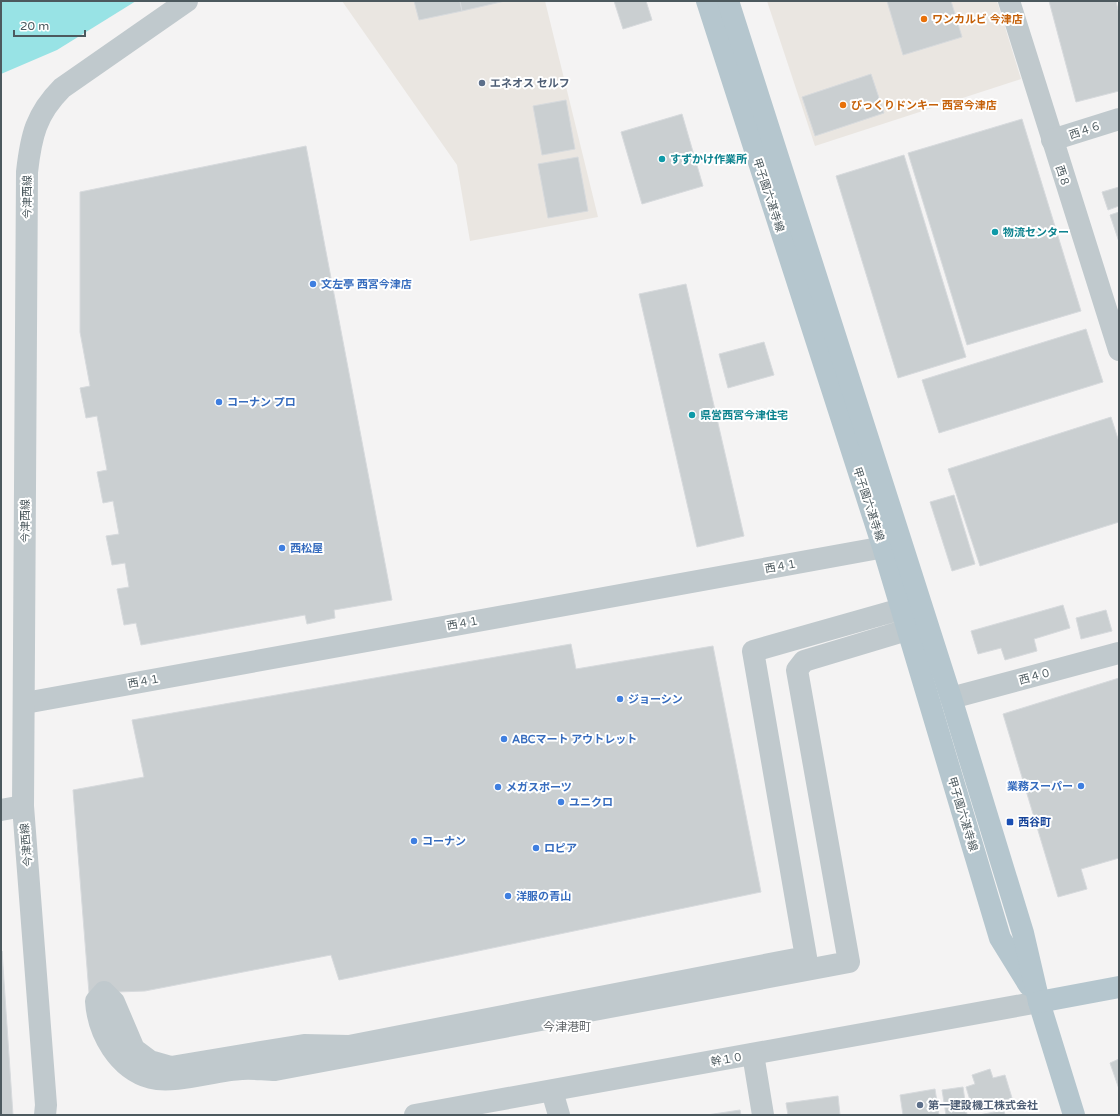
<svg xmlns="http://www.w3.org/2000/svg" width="1120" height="1116" viewBox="0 0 1120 1116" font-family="'Varela Round','Noto Sans JP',sans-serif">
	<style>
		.commercial { fill: #eae6e1 }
		.water { fill: #98e3e5 }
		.building { fill: #cacfd1; stroke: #d7dadd }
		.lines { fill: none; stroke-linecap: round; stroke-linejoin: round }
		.minor { stroke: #c0c9cd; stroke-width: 22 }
		.major { stroke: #b5c6ce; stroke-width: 22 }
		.food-dot { fill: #e8710a; stroke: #fff; stroke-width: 1.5 }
		.service-dot { fill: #5c6f8a; stroke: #fff; stroke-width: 1.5 }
		.culture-dot { fill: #0f9aa8; stroke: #fff; stroke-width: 1.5 }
		.shop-dot { fill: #3f7fe0; stroke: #fff; stroke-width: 1.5 }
		.transit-dot { fill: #1a4fb4; stroke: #fff; stroke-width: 1.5 }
		.labels { text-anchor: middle; stroke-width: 4; stroke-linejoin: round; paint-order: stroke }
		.food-label { font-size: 11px; font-weight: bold; fill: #c56008; stroke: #fff; text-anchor: start }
		.service-label { font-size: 11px; font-weight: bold; fill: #4e5e75; stroke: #fff; text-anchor: start }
		.street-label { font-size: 11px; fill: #4c595e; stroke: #fff }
		.culture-label { font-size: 11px; font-weight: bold; fill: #0d838f; stroke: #fff; text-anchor: start }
		.shop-label { font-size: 11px; font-weight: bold; fill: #366cbe; stroke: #fff; text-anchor: start }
		.transit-label { font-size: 11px; font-weight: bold; fill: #164399; stroke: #fff; text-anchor: start }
		.neighbourhood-label { font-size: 12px; fill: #5f6467; stroke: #fff }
	</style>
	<rect width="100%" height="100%" fill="#f4f3f3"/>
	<g class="commercial">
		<polygon points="342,1 545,1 598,217 470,241 457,165"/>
		<polygon points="767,1 997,1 1021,79 815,146"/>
	</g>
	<polygon class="water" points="136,1 57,50 1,74 1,2"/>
	<g class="building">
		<polygon points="414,1 460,1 462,11 419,20"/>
		<polygon points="460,1 505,1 462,11"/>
		<polygon points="614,1 646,1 652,20 623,29"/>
		<polygon points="887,1 951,1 962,37 903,55"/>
		<polygon points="1049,1 1116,1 1119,14 1119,91 1076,102"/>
		<polygon points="871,74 884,113 815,136 802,97"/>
		<polygon points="566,100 575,149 542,155 533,106"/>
		<polygon points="682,114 703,186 642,204 621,132"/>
		<polygon points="1022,119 1081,311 967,345 908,153"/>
		<polygon points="306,146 392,600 334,610 335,618 307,624 305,615 141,645 136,623 124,625 117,589 129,587 125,563 112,565 106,536 119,534 113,501 103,503 97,472 107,470 97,416 86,418 80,388 90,386 80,332 80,192"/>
		<polygon points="904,155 966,357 898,378 836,176"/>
		<polygon points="578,157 588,211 548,218 538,164"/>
		<polygon points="1119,187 1119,206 1108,210 1102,192"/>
		<polygon points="1119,212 1119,242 1110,215"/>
		<polygon points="686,284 744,536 697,547 639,294"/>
		<polygon points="1086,329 1103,382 939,433 922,380"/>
		<polygon points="764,342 774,375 728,388 719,354"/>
		<polygon points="1111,417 1119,442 1119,522 980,566 948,469"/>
		<polygon points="954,495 975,564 952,571 930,502"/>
		<polygon points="1063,605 1070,628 1034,639 1037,651 1005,660 1001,648 978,654 971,631"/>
		<polygon points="1106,610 1112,631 1081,639 1076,618"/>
		<polygon points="571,644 576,669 713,646 761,892 339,980 331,955 145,991 89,993 73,790 144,777 132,720"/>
		<polygon points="1119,678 1119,858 1081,869 1087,889 1058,897 1003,714"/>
		<polygon points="2,951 13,1115 1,1115"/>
		<polygon points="1119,1059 1119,1089 1110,1063"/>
		<polygon points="990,1069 993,1078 1005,1075 1012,1098 973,1110 966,1087 975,1084 972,1075"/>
		<polygon points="963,1087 967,1115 946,1115 942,1090"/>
		<polygon points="935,1089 939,1115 903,1115 900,1095"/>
		<polygon points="838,1096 840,1115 788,1115 786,1103"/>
		<polygon points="740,1110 741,1115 707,1115"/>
		<polygon points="1004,1110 1005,1115 979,1115"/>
	</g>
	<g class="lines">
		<g class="minor">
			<polyline points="1009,1 1119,350"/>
			<polyline points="1052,140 1119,119"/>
			<path d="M901,609L753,651L806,957L349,1046L304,1045L171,1067L150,1061L134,1049L114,1002L104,992L96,1001C98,1033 118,1069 151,1078C175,1084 216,1070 242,1069C253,1068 264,1070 275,1070L849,962L797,670L804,661L907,630"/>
			<polyline points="951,698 1119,653"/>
			<polyline points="25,703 901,544"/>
			<polyline points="1,810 23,806"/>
			<polyline points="753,1054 763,1115"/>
			<polyline points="552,1091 559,1115"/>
			<path d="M45,1115L46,1105L23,806L27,172C31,136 36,114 62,88L187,1"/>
			<polyline points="415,1115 1039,1002"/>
		</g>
		<g class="major">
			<polyline points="707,1 883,547 1000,938 1029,985"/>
			<polyline points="728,1 951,698 1023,933 1039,1002 1074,1115"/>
			<polyline points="1039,1002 1119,987"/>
		</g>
	</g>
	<g class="food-dot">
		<circle cx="924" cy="19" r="4"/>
		<circle cx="843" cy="105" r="4"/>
	</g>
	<g class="service-dot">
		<circle cx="482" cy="83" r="4"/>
		<circle cx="920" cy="1105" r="4"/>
	</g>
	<g class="culture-dot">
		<circle cx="662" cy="159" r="4"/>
		<circle cx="995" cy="232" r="4"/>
		<circle cx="692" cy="415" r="4"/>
	</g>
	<g class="shop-dot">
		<circle cx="313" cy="284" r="4"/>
		<circle cx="219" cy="402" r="4"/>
		<circle cx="282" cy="548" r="4"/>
		<circle cx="620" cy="699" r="4"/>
		<circle cx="504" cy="739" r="4"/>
		<circle cx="1081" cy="786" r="4"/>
		<circle cx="498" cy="787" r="4"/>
		<circle cx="561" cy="802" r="4"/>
		<circle cx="414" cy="841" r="4"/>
		<circle cx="536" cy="848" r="4"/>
		<circle cx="508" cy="896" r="4"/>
	</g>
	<rect class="transit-dot" x="1006" y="818" width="8" height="8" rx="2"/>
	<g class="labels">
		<g class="food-label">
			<text x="932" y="23">ワンカルビ 今津店</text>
			<text x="851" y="109">びっくりドンキー 西宮今津店</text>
		</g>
		<g class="service-label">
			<text x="490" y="87">エネオス セルフ</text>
			<text x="928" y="1109">第一建設機工株式会社</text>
		</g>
		<g class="street-label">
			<text transform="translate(1085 130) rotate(-18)" y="4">西４６</text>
			<text transform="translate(1063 176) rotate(72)" y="4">西８</text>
			<text transform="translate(769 195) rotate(72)" y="4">甲子園六湛寺線</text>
			<text transform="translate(27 197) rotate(-90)" y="4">今津西線</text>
			<text transform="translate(869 504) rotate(72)" y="4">甲子園六湛寺線</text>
			<text transform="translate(25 521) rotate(-90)" y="4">今津西線</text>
			<text transform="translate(781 566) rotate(-10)" y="4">西４１</text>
			<text transform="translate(463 623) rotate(-10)" y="4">西４１</text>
			<text transform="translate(1035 676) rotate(-15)" y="4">西４０</text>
			<text transform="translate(144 681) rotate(-10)" y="4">西４１</text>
			<text transform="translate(963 814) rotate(73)" y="4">甲子園六湛寺線</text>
			<text transform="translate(26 845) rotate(-95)" y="4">今津西線</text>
			<text transform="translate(727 1059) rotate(-10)" y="4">幹１０</text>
		</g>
		<g class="culture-label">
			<text x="670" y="163">すずかけ作業所</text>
			<text x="1003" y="236">物流センター</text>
			<text x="700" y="419">県営西宮今津住宅</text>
		</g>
		<g class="shop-label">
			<text x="321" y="288">文左亭 西宮今津店</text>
			<text x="227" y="406">コーナン プロ</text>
			<text x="290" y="552">西松屋</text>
			<text x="628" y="703">ジョーシン</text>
			<text x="512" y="743">ABCマート アウトレット</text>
			<text x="1073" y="790" text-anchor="end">業務スーパー</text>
			<text x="506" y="791">メガスポーツ</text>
			<text x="569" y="806">ユニクロ</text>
			<text x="422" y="845">コーナン</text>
			<text x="544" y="852">ロピア</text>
			<text x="516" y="900">洋服の青山</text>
		</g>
		<g class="transit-label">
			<text x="1018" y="826">西谷町</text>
		</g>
		<g class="neighbourhood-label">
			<text x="567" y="1031">今津港町</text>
		</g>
	</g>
	<rect width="1120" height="1116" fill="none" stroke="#4c595e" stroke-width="4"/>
	<path d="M14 30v6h71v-6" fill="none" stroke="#4c595e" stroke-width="2"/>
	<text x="20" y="30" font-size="12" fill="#4c595e" stroke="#ffffff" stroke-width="3" paint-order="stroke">20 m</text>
</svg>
